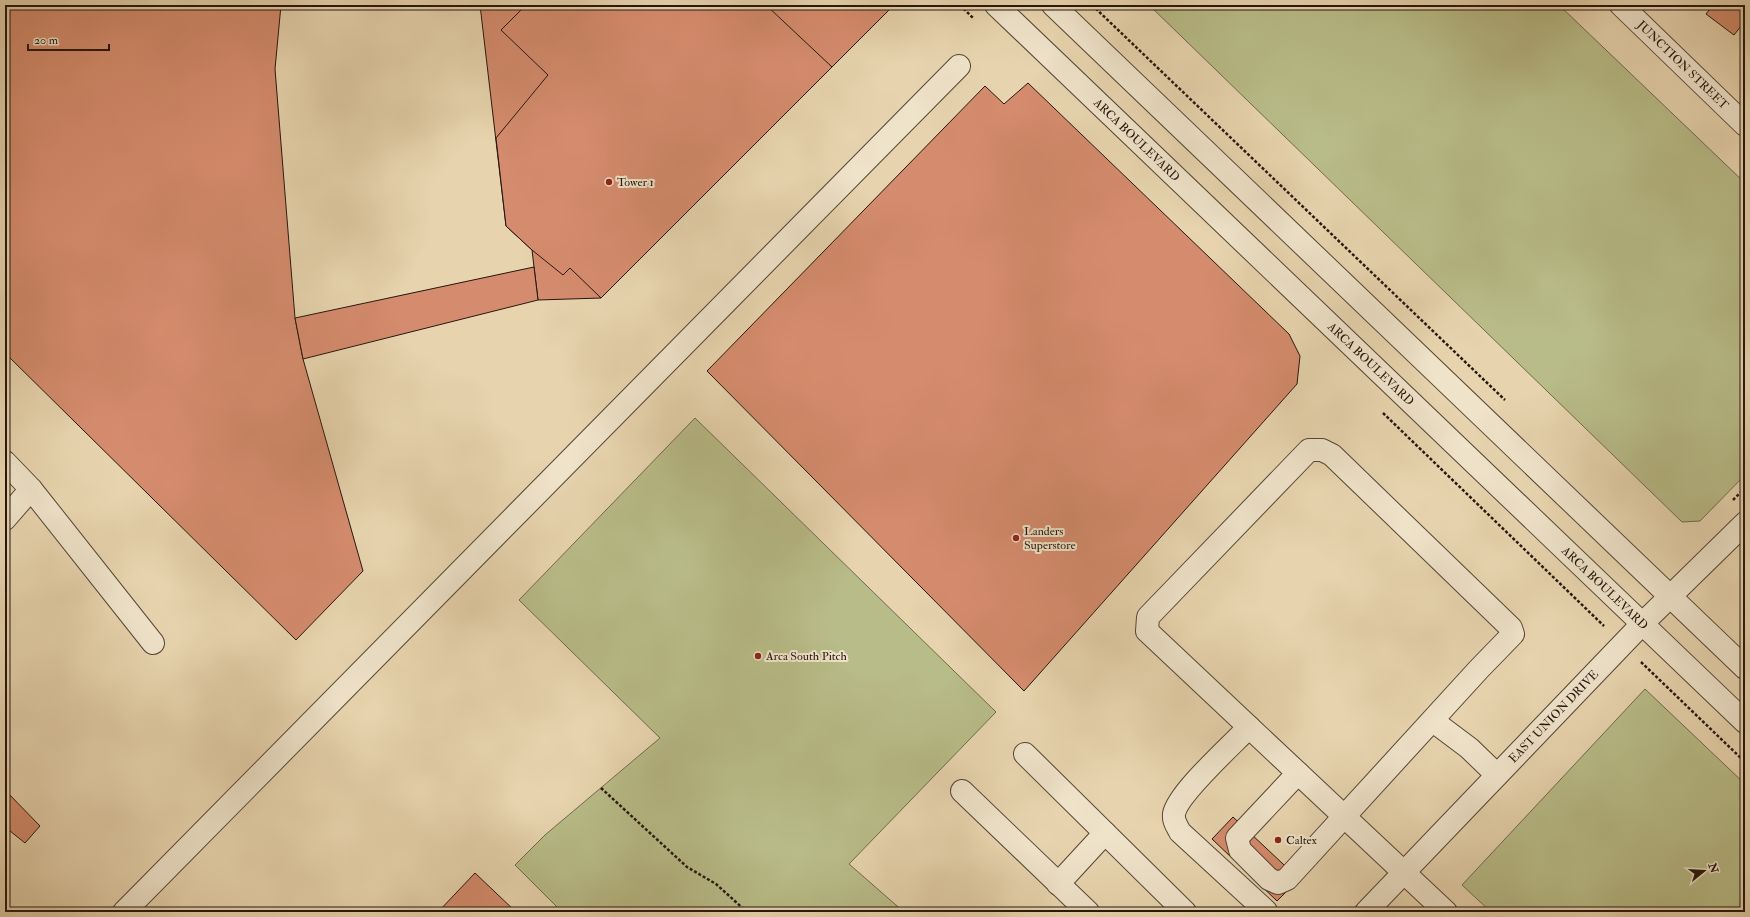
<svg xmlns="http://www.w3.org/2000/svg" width="1750" height="917" viewBox="0 0 1750 917" font-family="'IM FELL Double Pica',serif">
	<style>
		.green { fill: #b8bc88; stroke: #6f694a }
		.building { fill: #d58c6e; stroke: #26160d }
		.lines { fill: none; stroke-linecap: round; stroke-linejoin: round }
		.minor-casing { stroke: #564635; stroke-width: 24 }
		.path { stroke: #26160d; stroke-width: 2.5; stroke-dasharray: 3 2; stroke-linecap: butt }
		.minor { stroke: #efe3ca; stroke-width: 22 }
		.poi-dot { fill: #8f2418; stroke: #efe3ca; stroke-width: 1.5 }
		.labels { text-anchor: middle; stroke-width: 4; stroke-linejoin: round; paint-order: stroke }
		.street-label { font-size: 12px; fill: #26160d; stroke: #efe3ca }
		.poi-label { font-size: 12px; fill: #26160d; stroke: #efe3ca; text-anchor: start }
	</style>
	<rect width="100%" height="100%" fill="#e7d4ae"/>
	<filter id="stains"><feTurbulence type="fractalNoise" baseFrequency=".005" numOctaves="4"/><feColorMatrix values="0 0 0 0 .2 0 0 0 0 .09 0 0 0 0 .02 0 0 0 .5 -.17"/></filter>
	<radialGradient id="worn" r=".72"><stop offset=".6" stop-color="#630" stop-opacity="0"/><stop offset="1" stop-color="#630" stop-opacity=".3"/></radialGradient>
	<g class="green">
		<polygon points="1149,5 1559,5 1745,183 1745,475 1700,521 1682,522"/>
		<polygon points="695,418 996,712 849,864 904,912 562,912 515,865 545,835 660,738 519,600"/>
		<polygon points="1645,689 1745,784 1745,912 1491,912 1462,885"/>
	</g>
	<g class="building">
		<polygon points="5,5 281,5 275,69 295,318 303,359 363,571 296,640 5,353"/>
		<polygon points="480,5 894,5 601,298 538,300 532,250 506,226"/>
		<polygon points="526,5 766,5 832,67 601,298 570,268 563,275 532,250 506,226 496,138 548,75 501,30"/>
		<polygon points="1713,5 1745,5 1745,21 1734,35 1706,14"/>
		<polygon points="1028,83 1289,334 1300,356 1297,384 1024,691 707,371 985,86 1004,104"/>
		<polygon points="534,267 538,300 303,359 295,318"/>
		<polygon points="5,790 40,826 25,843 5,827"/>
		<polygon points="1233,817 1299,879 1277,901 1212,839"/>
		<polygon points="475,873 516,912 438,912"/>
	</g>
	<g class="lines">
		<defs>
			<g id="minor">
				<path id="s1" d="M996,5L1745,722"/>
				<polyline points="1053,5 1745,668"/>
				<path id="s2" d="M1621,5L1745,125"/>
				<polyline points="5,462 31,489 153,643"/>
				<polyline points="5,519 31,489"/>
				<polyline points="1433,721 1469,748 1497,775"/>
				<polyline points="1249,727 1446,912"/>
				<polyline points="1025,754 1185,912"/>
				<polyline points="962,791 1088,912"/>
				<polyline points="1058,884 1105,833"/>
				<path d="M1266,911L1180,832C1177,826 1173,821 1174,814C1177,794 1233,744 1249,727L1147,631L1148,617L1309,450H1322L1332,455L1511,628L1513,634L1479,669L1287,879L1278,883L1269,879L1240,850L1237,838L1298,773"/>
				<polyline points="124,912 959,66"/>
				<path id="s3" d="M1366,912L1643,623L1745,523"/>
			</g>
		</defs>
		<use href="#minor" class="minor-casing"/>
		<g class="path">
			<polyline points="960,5 974,19"/>
			<polyline points="1092,5 1505,400"/>
			<polyline points="1383,413 1604,626"/>
			<polyline points="1733,500 1745,488"/>
			<polyline points="1641,662 1745,762"/>
			<polyline points="601,788 687,867 716,884 747,912"/>
		</g>
		<use href="#minor" class="minor"/>
	</g>
	<g class="poi-dot">
		<circle cx="609" cy="182" r="4"/>
		<circle cx="1016" cy="538" r="4"/>
		<circle cx="758" cy="656" r="4"/>
		<circle cx="1278" cy="840" r="4"/>
	</g>
	<g class="labels">
		<g class="street-label">
			<text dy="4" stroke="none"><textPath href="#s2" startOffset="86">JUNCTION STREET</textPath></text>
			<text dy="4" stroke="none"><textPath href="#s1" startOffset="195">ARCA BOULEVARD</textPath></text>
			<text dy="4" stroke="none"><textPath href="#s1" startOffset="519">ARCA BOULEVARD</textPath></text>
			<text dy="4" stroke="none"><textPath href="#s1" startOffset="843">ARCA BOULEVARD</textPath></text>
			<text dy="4" stroke="none"><textPath href="#s3" startOffset="271">EAST UNION DRIVE</textPath></text>
		</g>
		<g class="poi-label">
			<text x="617" y="186">Tower 1</text>
			<text x="1024" y="535">Landers<tspan x="1024" dy="14">Superstore</tspan></text>
			<text x="766" y="660">Arca South Pitch</text>
			<text x="1286" y="844">Caltex</text>
		</g>
	</g>
	<rect width="1750" height="917" fill="none" stroke="#e7d4ae" stroke-width="20"/>
	<rect x="6" y="6" width="1738" height="905" fill="none" stroke="#26160d" stroke-width="2"/>
	<rect x="10" y="10" width="1730" height="897" fill="none" stroke="#26160d"/>
	<g transform="translate(1704 871) rotate(72)" stroke="#efe3ca" stroke-width="3" paint-order="stroke">
	<path d="M0-3L7 15L0 10L-7 15Z" fill="#26160d"/>
	<text y="-6" font-size="11" font-weight="bold" text-anchor="middle" fill="#26160d">N</text>
	</g>
	<path d="M28 44v6h81v-6" fill="none" stroke="#26160d" stroke-width="2"/>
	<text x="34" y="44" font-size="12" fill="#26160d" stroke="#efe3ca" stroke-width="3" paint-order="stroke">20 m</text>
	<rect width="100%" height="100%" filter="url(#stains)"/>
	<rect width="100%" height="100%" fill="url(#worn)"/>
</svg>
